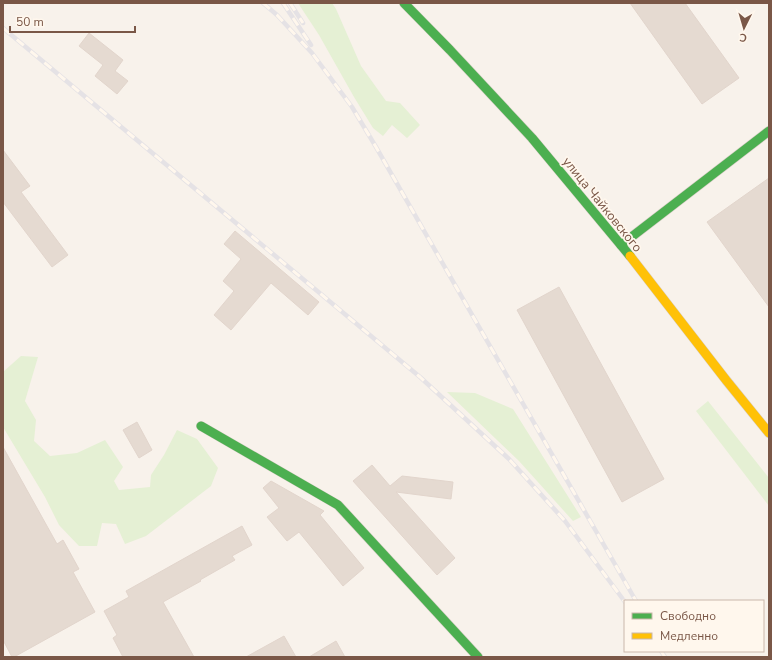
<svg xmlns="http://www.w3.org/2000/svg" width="772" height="660" viewBox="0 0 772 660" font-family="'Nunito Sans',sans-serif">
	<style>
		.green { fill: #e5f0d4 }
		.building { fill: #e5dad1; stroke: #e2d5cc }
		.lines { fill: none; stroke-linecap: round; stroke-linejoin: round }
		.fast-casing { stroke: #d8cec7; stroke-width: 10 }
		.slow-casing { stroke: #d8cec7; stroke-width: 10 }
		.fast { stroke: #4caf50; stroke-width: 9 }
		.slow { stroke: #ffc107; stroke-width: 9 }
		.rail-casing { stroke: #e5e2e5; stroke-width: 4.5 }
		.rail { stroke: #fff7ed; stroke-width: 3; stroke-dasharray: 9; stroke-linecap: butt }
		.labels { text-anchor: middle; stroke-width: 3.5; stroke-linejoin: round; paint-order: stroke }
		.street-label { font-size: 13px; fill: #7a5747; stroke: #fff7ed }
	</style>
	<rect width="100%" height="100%" fill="#f8f2eb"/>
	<g class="green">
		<polygon points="298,3 332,3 336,9 361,66 386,101 400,103 420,125 407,138 392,125 383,136 373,128 354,97 319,35"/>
		<polygon points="21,356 38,357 25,401 36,420 34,441 50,456 77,453 105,440 123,467 114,481 119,490 150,487 151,475 164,455 177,430 197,439 218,468 211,486 146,536 125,544 116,524 102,523 97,546 79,546 59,525 45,497 3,427 3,372"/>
		<polygon points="447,392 475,393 513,409 581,517 573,521 519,461"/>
		<polygon points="708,401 769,478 769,506 696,411"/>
	</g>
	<g class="building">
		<polygon points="630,3 685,3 739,78 702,104"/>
		<polygon points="89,33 123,60 115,71 128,81 117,94 95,76 103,65 79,46"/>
		<polygon points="3,150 30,186 21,192 68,255 52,267 3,202"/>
		<polygon points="769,178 769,307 707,222"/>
		<polygon points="235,231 319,302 308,315 271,283 231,330 214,315 234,291 223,281 241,259 224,244"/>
		<polygon points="559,287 664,479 622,502 517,310"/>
		<polygon points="137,422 152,450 139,458 123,430"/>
		<polygon points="3,447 57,544 63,540 79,569 73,572 95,612 14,657 12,657 3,640"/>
		<polygon points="372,465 390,486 402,476 453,482 451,499 396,492 455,558 437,575 353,481"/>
		<polygon points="271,481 324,511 320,515 364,568 343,586 299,532 287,541 267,517 279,508 263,488"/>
		<polygon points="242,526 252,545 232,556 235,560 200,580 201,581 163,602 194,657 123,657 113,638 117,635 104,611 129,597 126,591"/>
		<polygon points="284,636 296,657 246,657"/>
		<polygon points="336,641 345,657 309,657"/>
	</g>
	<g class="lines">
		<defs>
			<g id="fast">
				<polyline points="404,3 450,50 532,138 630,256"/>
				<polyline points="621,245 769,131"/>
				<polyline points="201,426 338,505 478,657"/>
			</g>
			<polyline id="slow" points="630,256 726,380 769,433"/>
		</defs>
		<use href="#fast" class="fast-casing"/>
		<use href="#slow" class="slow-casing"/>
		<use href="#fast" class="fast"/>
		<use href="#slow" class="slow"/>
		<defs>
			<g id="rail">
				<polyline points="263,3 277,15 312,53 352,107 376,147 636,601"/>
				<polyline points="283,3 311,45"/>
				<polyline points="290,3 303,23"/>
				<polyline points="3,28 420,377 509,459 565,521 625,602"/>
				<polyline points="661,651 665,657"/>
			</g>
		</defs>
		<use href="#rail" class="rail-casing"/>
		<use href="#rail" class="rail"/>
	</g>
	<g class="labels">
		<g class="street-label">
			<text transform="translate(603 204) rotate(51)" y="5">улица Чайковского</text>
		</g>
	</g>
	<rect width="772" height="660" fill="none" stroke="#7a5747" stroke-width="8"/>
	<rect x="624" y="600" width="140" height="52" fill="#fff7ed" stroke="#cab7ab"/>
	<rect x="632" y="613" width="20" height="6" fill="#4caf50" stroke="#cab7ab"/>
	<text x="660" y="620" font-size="12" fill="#7a5747">Свободно</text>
	<rect x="632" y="633" width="20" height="6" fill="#ffc107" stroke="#cab7ab"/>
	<text x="660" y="640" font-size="12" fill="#7a5747">Медленно</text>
	<g transform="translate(744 28) rotate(185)" stroke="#fff7ed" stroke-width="3" paint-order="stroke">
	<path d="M0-3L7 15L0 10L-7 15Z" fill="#7a5747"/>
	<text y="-6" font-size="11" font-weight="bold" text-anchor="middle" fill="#7a5747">С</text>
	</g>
	<path d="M10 26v6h125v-6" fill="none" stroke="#7a5747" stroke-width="2"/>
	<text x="16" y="26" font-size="12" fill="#7a5747" stroke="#fff7ed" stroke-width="3" paint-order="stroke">50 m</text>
</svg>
